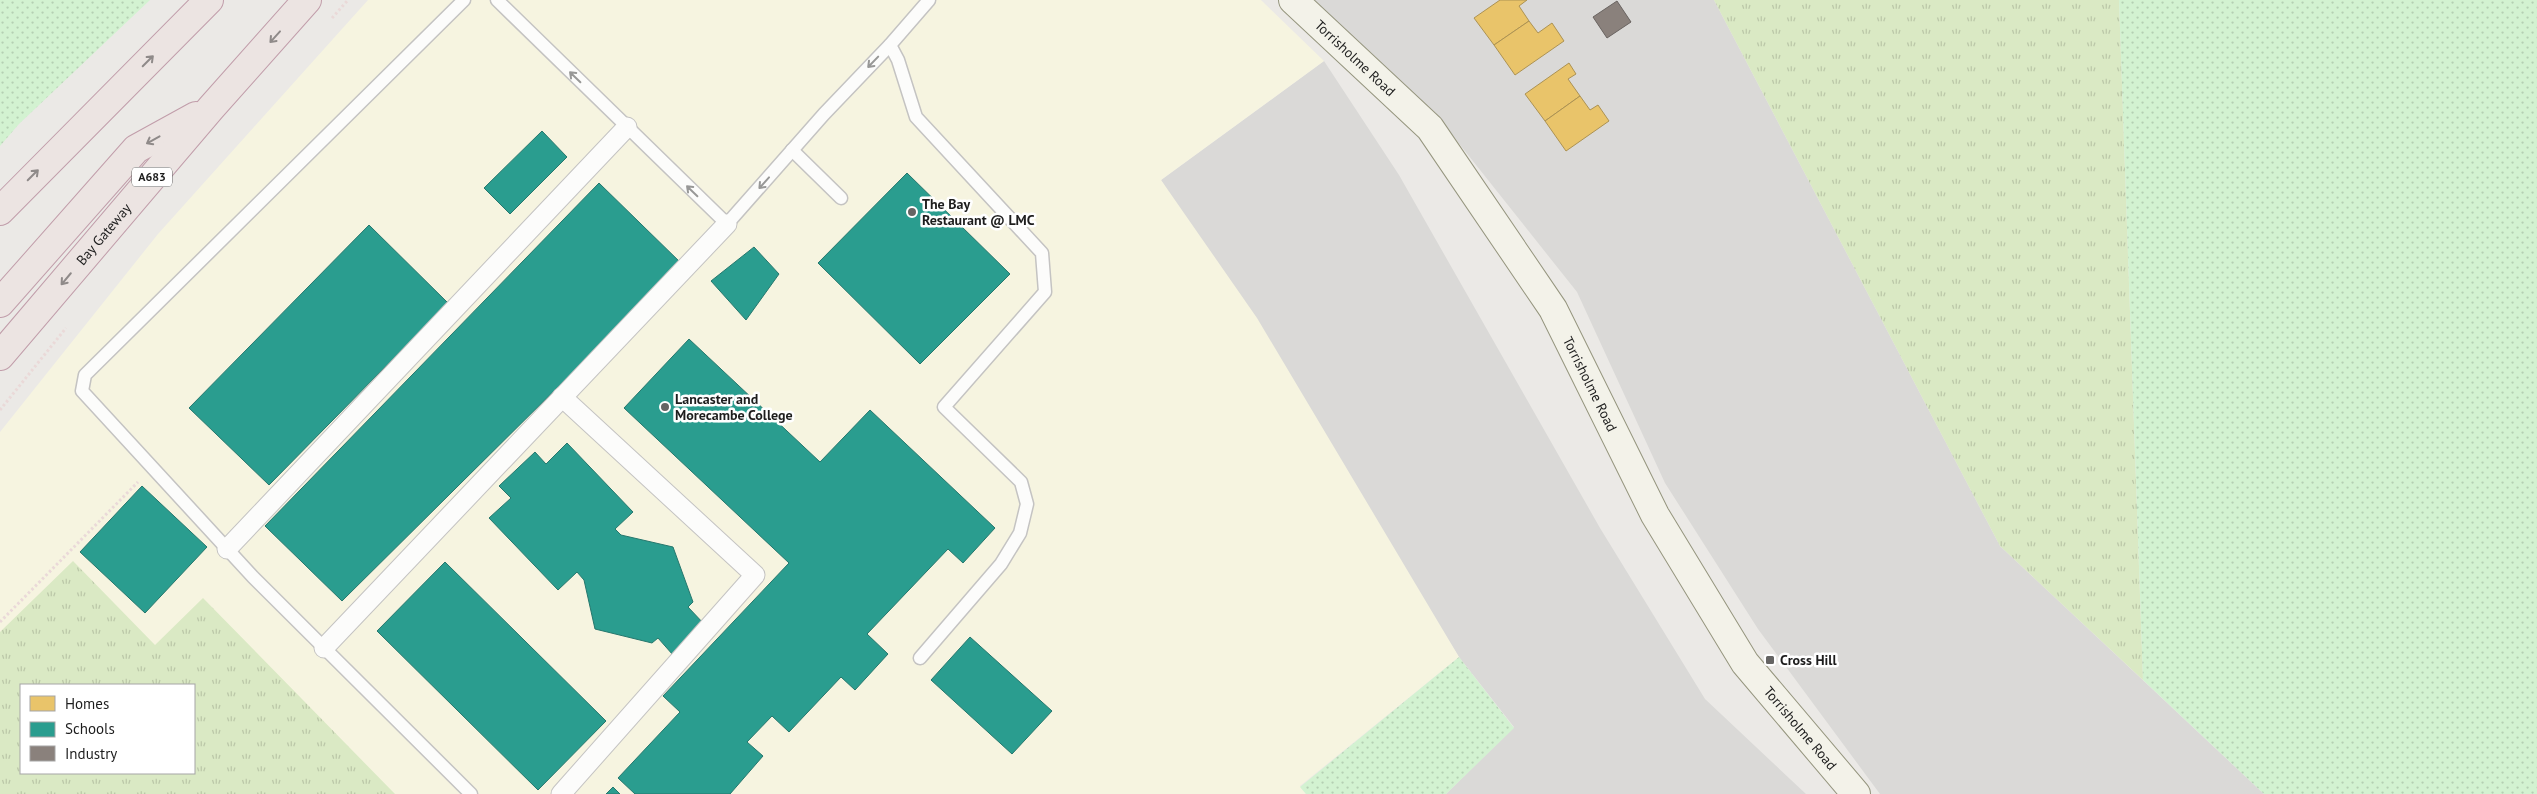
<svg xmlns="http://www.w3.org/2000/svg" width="2537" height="794" viewBox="0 0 2537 794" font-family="'PT Sans',sans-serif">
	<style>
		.residential { fill: #dad9d7 }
		.education { fill: #f6f4e0; fill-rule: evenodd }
		.grass { fill: url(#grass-tufts); fill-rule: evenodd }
		.park { fill: url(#park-dots) }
		.homes { fill: #e9c46a; stroke: #ac9253 }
		.schools { fill: #2a9d8f; stroke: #26776d }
		.industry { fill: #8a817c; stroke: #696360 }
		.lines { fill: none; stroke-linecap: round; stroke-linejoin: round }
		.service-casing { stroke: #c4c3c2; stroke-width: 15 }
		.pedestrian-casing { stroke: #c4c3c2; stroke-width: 21 }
		.secondary-casing { stroke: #95957e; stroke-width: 30 }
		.trunk-casing { stroke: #c19daa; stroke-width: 30 }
		.path { stroke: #ead9d8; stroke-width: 3; stroke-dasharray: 2.5 2.5; stroke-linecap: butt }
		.service { stroke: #fcfcfb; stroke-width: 12 }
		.pedestrian { stroke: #fcfcfb; stroke-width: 19 }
		.secondary { stroke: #f3f2e9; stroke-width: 28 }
		.trunk { stroke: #ece4e2; stroke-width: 28 }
		.oneway { stroke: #8f8a89 }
		.oneway2 { stroke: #989897 }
		.poi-dot { fill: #656463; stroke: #fff; stroke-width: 2 }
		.labels { text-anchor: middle; stroke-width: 5; stroke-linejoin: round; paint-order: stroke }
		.shield { fill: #fff; stroke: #616161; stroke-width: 1 }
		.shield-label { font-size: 12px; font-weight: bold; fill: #1d1d1d }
		.street-label { font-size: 14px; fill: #1d1d1d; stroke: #fff }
		.poi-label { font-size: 14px; font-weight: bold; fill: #1d1d1d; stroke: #fff; text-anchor: start }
	</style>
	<defs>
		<pattern id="grass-tufts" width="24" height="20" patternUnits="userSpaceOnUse" patternTransform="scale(1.25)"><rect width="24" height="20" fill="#dae9c4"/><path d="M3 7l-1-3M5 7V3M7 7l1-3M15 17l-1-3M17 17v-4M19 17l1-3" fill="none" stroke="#bbc7a8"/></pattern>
		<pattern id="park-dots" width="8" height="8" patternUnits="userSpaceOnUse" patternTransform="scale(1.25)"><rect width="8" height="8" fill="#d3f2d1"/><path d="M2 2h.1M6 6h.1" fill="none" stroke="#b5cfb3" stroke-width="1.8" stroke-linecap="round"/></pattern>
	</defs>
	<rect width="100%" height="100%" fill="#ebe9e6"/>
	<g class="residential">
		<polygon points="1309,0 1714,0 2000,546 2264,794 1880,794 1758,629 1665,483 1577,292 1453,136"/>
		<polygon points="1324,61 1399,175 1600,528 1705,699 1806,794 1446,794 1514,727 1459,657 1161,180"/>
	</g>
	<path class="education" d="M368,0H1261L1324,61L1161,180L1257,318L1459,657L1300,786L1306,794H0V432L158,234ZM21,685H194V773H21Z"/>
	<g class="grass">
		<polygon points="1714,0 2119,0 2143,680 2000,546"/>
		<path d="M73,561L155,645L203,598L395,794H0V632ZM21,685H194V773H21Z"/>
	</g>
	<g class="park">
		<polygon points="0,0 150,0 19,124 0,146"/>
		<polygon points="2119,0 2537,0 2537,794 2264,794 2143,680"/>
		<polygon points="1459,657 1514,728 1446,794 1306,794 1300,787"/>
	</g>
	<g class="homes">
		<polygon points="1500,0 1527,0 1519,6 1529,21 1494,45 1474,18"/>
		<polygon points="1529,21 1538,33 1552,23 1564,41 1515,75 1494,45"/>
		<polygon points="1569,63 1576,74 1568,79 1580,96 1545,121 1525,94"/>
		<polygon points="1580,96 1590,110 1598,105 1609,121 1566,151 1545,121"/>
	</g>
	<g class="schools">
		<polygon points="542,131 567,157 510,214 484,188"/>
		<polygon points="907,173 1010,274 920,364 818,263"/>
		<polygon points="599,183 682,264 342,601 265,526"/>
		<polygon points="369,225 448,303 269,485 189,408"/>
		<polygon points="754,247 779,274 746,320 711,281"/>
		<polygon points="689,339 820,462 870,410 995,528 963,563 948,549 867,634 888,654 855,690 841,677 789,732 772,716 747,742 763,756 730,794 635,794 618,778 680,712 663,696 789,563 624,408"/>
		<polygon points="567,443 633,512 615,529 621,535 673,547 693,602 688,607 705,625 673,655 658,638 652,643 595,629 584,580 577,572 558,590 489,518 511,498 499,486 535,452 546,464"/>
		<polygon points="142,486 207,547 145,613 80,552"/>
		<polygon points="445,562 606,721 538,790 377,631"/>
		<polygon points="970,637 1052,711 1012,754 931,680"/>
		<polygon points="613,787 620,794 606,794"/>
	</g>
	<polygon class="industry" points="1617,1 1631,22 1607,38 1593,17"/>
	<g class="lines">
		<defs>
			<g id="service">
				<polyline points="464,0 85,375 82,391 253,577 471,794"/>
				<polyline points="497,0 727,224 824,114 890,45 929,0"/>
				<polyline points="890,45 898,60 916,117 1042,253 1045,292 944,407 1021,482 1027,504 1020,533 1001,564 920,658"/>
				<polyline points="792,150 841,198"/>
			</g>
			<g id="pedestrian">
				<polyline points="227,549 627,127"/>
				<polyline points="324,648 727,224"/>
				<polyline points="561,794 755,575 562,397"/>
			</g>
			<g id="secondary">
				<path id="s1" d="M1293,0L1430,128L1553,309L1655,515L1745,663L1856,794"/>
			</g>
			<g id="trunk">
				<polyline points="0,211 209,0"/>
				<polyline points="0,303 136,149 196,116"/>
				<path id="s2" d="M0,356L211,108L307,0"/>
			</g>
		</defs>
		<use href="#service" class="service-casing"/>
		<use href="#pedestrian" class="pedestrian-casing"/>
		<use href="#secondary" class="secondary-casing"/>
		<use href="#trunk" class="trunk-casing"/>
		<g class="path">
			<polyline points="332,18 348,0"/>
			<polyline points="0,410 66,328"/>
			<polyline points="0,622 138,482"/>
		</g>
		<use href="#service" class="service"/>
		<use href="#pedestrian" class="pedestrian"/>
		<use href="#secondary" class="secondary"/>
		<use href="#trunk" class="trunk"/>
	</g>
	<defs><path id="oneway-shaft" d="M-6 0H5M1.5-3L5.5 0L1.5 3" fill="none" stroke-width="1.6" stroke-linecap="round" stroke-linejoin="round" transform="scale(1.25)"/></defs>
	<g class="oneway">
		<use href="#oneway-shaft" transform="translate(275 37) rotate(132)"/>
		<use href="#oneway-shaft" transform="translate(148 61) rotate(-45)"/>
		<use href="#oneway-shaft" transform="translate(153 140) rotate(151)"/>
		<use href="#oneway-shaft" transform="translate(33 175) rotate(-45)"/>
		<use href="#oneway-shaft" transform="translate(66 279) rotate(130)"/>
	</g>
	<g class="oneway2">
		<use href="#oneway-shaft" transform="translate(873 62) rotate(134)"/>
		<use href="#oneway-shaft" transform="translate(575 77) rotate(-136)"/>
		<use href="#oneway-shaft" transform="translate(764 183) rotate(132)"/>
		<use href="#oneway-shaft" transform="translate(692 191) rotate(-136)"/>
	</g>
	<g class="poi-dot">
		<circle cx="912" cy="212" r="5"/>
		<circle cx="665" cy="407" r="5"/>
		<rect x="1765" y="655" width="10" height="10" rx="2.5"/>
	</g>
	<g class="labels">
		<rect class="shield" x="132" y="167.5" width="40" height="19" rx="4"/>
		<g class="shield-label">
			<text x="152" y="181">A683</text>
		</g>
		<g class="street-label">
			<text dy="5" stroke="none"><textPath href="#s1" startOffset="85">Torrisholme Road</textPath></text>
			<text dy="5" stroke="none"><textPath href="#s2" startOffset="160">Bay Gateway</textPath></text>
			<text dy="5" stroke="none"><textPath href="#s1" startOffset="490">Torrisholme Road</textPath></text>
			<text dy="5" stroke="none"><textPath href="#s1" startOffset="895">Torrisholme Road</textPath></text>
		</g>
		<g class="poi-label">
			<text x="922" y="209">The Bay<tspan x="922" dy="16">Restaurant @ LMC</tspan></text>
			<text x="675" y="404">Lancaster and<tspan x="675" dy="16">Morecambe College</tspan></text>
			<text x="1780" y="665">Cross Hill</text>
		</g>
	</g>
	<rect x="20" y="684" width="175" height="90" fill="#ffffff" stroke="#a5a5a5"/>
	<rect x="30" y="696" width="25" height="15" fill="#e9c46a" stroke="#a5a5a5"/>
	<text x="65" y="709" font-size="15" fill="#1d1d1d">Homes</text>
	<rect x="30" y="722" width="25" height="15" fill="#2a9d8f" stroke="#a5a5a5"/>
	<text x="65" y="734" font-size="15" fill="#1d1d1d">Schools</text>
	<rect x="30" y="746" width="25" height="15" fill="#8a817c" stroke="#a5a5a5"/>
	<text x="65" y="759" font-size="15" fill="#1d1d1d">Industry</text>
</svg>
